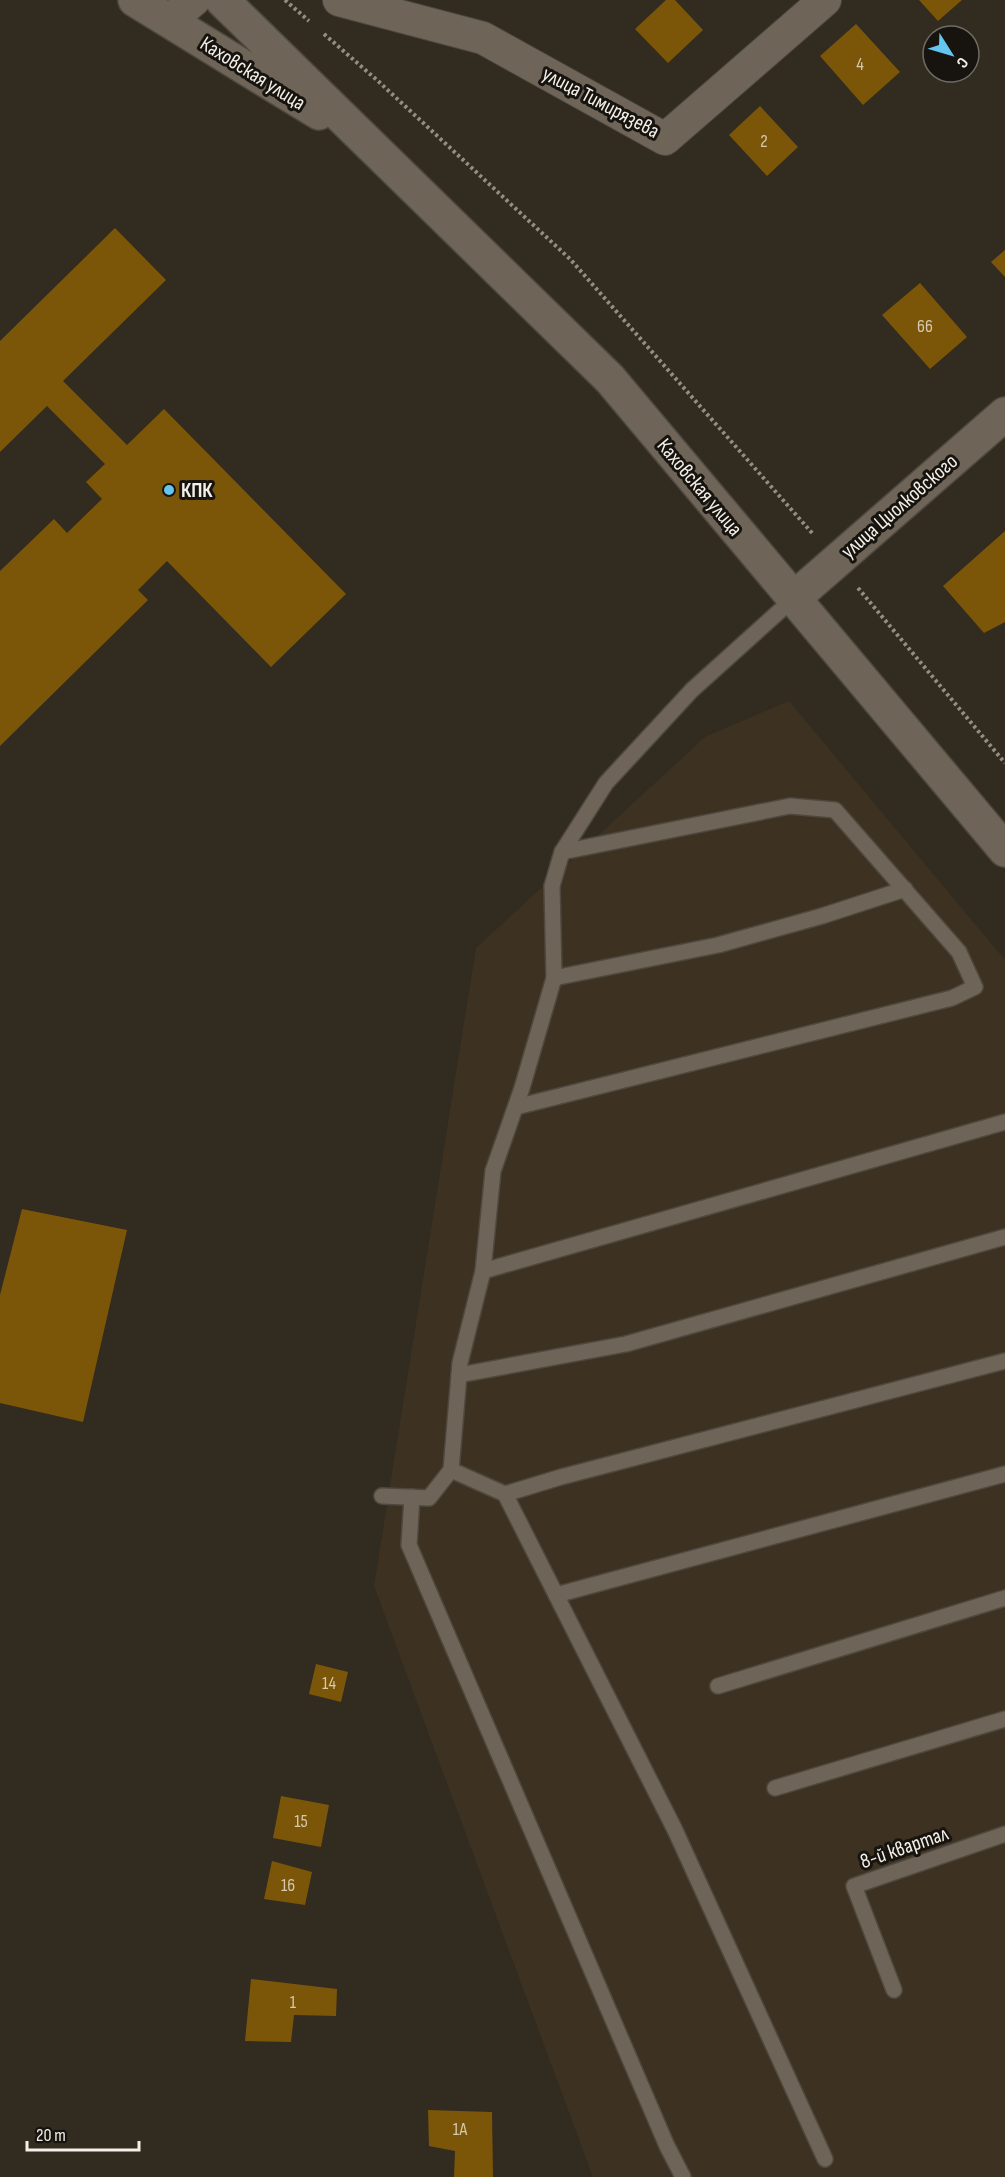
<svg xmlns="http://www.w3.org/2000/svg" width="1005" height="2177" viewBox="0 0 1005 2177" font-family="'Sofia Sans Condensed',sans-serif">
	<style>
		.built { fill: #3d3221 }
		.building { fill: #7c5608 }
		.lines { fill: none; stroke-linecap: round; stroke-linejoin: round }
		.lane-casing { stroke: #4e483f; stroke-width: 18 }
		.street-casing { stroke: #4e483f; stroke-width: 34 }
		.secondary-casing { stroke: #4e483f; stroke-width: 36 }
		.path { stroke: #938d84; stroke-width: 4; stroke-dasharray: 3 3; stroke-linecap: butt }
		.lane { stroke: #6e6558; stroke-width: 15 }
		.street { stroke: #6e6558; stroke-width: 32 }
		.secondary { stroke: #6e6558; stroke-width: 33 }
		.poi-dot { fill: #64c5ee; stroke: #17140f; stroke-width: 2 }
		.labels { text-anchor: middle; stroke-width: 6; stroke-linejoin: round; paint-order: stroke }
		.number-label { font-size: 18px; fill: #d6c9b0 }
		.street-label { font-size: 21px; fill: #f4efe8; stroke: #17140f }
		.poi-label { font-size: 21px; font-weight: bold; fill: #f4efe8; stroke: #17140f; text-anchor: start }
	</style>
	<rect width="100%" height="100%" fill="#322b20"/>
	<polygon class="built" points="789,701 1005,960 1005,2177 593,2177 374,1586 476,948 705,737"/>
	<g class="building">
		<polygon points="666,0 675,0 703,30 668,63 635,29"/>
		<polygon points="919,0 962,0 938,21"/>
		<polygon points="856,24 900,72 863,105 820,56"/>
		<polygon points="760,106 798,147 767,176 729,135"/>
		<polygon points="115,228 166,280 63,381 127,445 164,409 346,594 271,667 167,561 138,590 148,600 0,746 0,571 54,519 67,533 102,499 86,482 105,464 47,406 0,452 0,341"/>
		<polygon points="1005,250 1005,277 991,262"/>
		<polygon points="920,283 967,337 930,369 882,315"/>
		<polygon points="1005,531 1005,622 984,633 943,586"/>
		<polygon points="22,1209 127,1230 83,1422 0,1403 0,1295"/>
		<polygon points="316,1664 348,1672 341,1702 309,1694"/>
		<polygon points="281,1796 329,1805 321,1847 273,1838"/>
		<polygon points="272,1861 312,1872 305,1905 264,1899"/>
		<polygon points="251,1979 337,1989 336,2016 294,2015 291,2042 245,2041"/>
		<polygon points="428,2110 492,2112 493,2177 454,2177 455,2151 429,2146"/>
	</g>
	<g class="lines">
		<defs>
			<g id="lane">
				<polyline points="554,978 718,945 822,916 905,889"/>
				<polyline points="516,1107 952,998 975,987 959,952 835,810 790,806 562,852"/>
				<polyline points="483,1271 1005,1122"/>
				<polyline points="459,1375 626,1344 1005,1237"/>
				<polyline points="451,1470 505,1494 675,1830 825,2159"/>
				<polyline points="505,1494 561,1477 1005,1361"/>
				<polyline points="382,1496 429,1498 451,1470 460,1363 483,1271 493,1171 522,1088 554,978 552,886 562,852 606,783 692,690 793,599"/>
				<polyline points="412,1497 409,1545 667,2146 683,2177"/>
				<polyline points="556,1595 1005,1474"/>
				<polyline points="718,1686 1005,1598"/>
				<polyline points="775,1788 1005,1719"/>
				<polyline points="894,1990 854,1886 1005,1834"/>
			</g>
			<g id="street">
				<polyline points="339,0 483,38 665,139 825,0"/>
				<polyline points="169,21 194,0"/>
			</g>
			<g id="secondary">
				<polyline points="135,0 319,113"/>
				<polyline points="222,0 610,379 1005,850"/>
				<polyline points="793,599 1005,414"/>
			</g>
		</defs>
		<use href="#lane" class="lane-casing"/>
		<use href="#street" class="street-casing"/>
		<use href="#secondary" class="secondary-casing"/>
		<g class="path">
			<polyline points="285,0 309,21"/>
			<polyline points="324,34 378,81 570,259 813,534"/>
			<polyline points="858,588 1005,763"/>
		</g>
		<use href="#lane" class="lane"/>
		<use href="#street" class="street"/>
		<use href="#secondary" class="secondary"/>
	</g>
	<circle class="poi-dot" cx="169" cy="490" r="6"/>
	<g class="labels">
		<g class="number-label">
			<text x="860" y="70">4</text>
			<text x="764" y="147">2</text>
			<text x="925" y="332">66</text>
			<text x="329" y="1689">14</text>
			<text x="301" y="1827">15</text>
			<text x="288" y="1891">16</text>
			<text x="293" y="2008">1</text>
			<text x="460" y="2135">1А</text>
		</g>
		<g class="street-label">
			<text transform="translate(253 73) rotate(32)" y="7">Каховская улица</text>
			<text transform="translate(601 102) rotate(28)" y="7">улица Тимирязева</text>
			<text transform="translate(700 487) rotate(50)" y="7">Каховская улица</text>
			<text transform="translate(899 506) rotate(-41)" y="7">улица Циолковского</text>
			<text transform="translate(904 1847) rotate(-19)" y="7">8-й квартал</text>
		</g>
		<g class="poi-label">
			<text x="181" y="497">КПК</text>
		</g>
	</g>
	<g transform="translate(951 54) rotate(127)"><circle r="28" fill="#17140f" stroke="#6f6c66" stroke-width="1.5"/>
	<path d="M0-4.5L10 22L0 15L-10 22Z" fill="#64c5ee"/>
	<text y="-9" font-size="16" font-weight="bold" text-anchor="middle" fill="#f4efe8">С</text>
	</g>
	<path d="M27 2141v9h112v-9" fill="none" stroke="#f4efe8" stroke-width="3"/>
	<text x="36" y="2141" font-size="18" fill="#f4efe8" stroke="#17140f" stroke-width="4.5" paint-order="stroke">20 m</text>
</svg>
